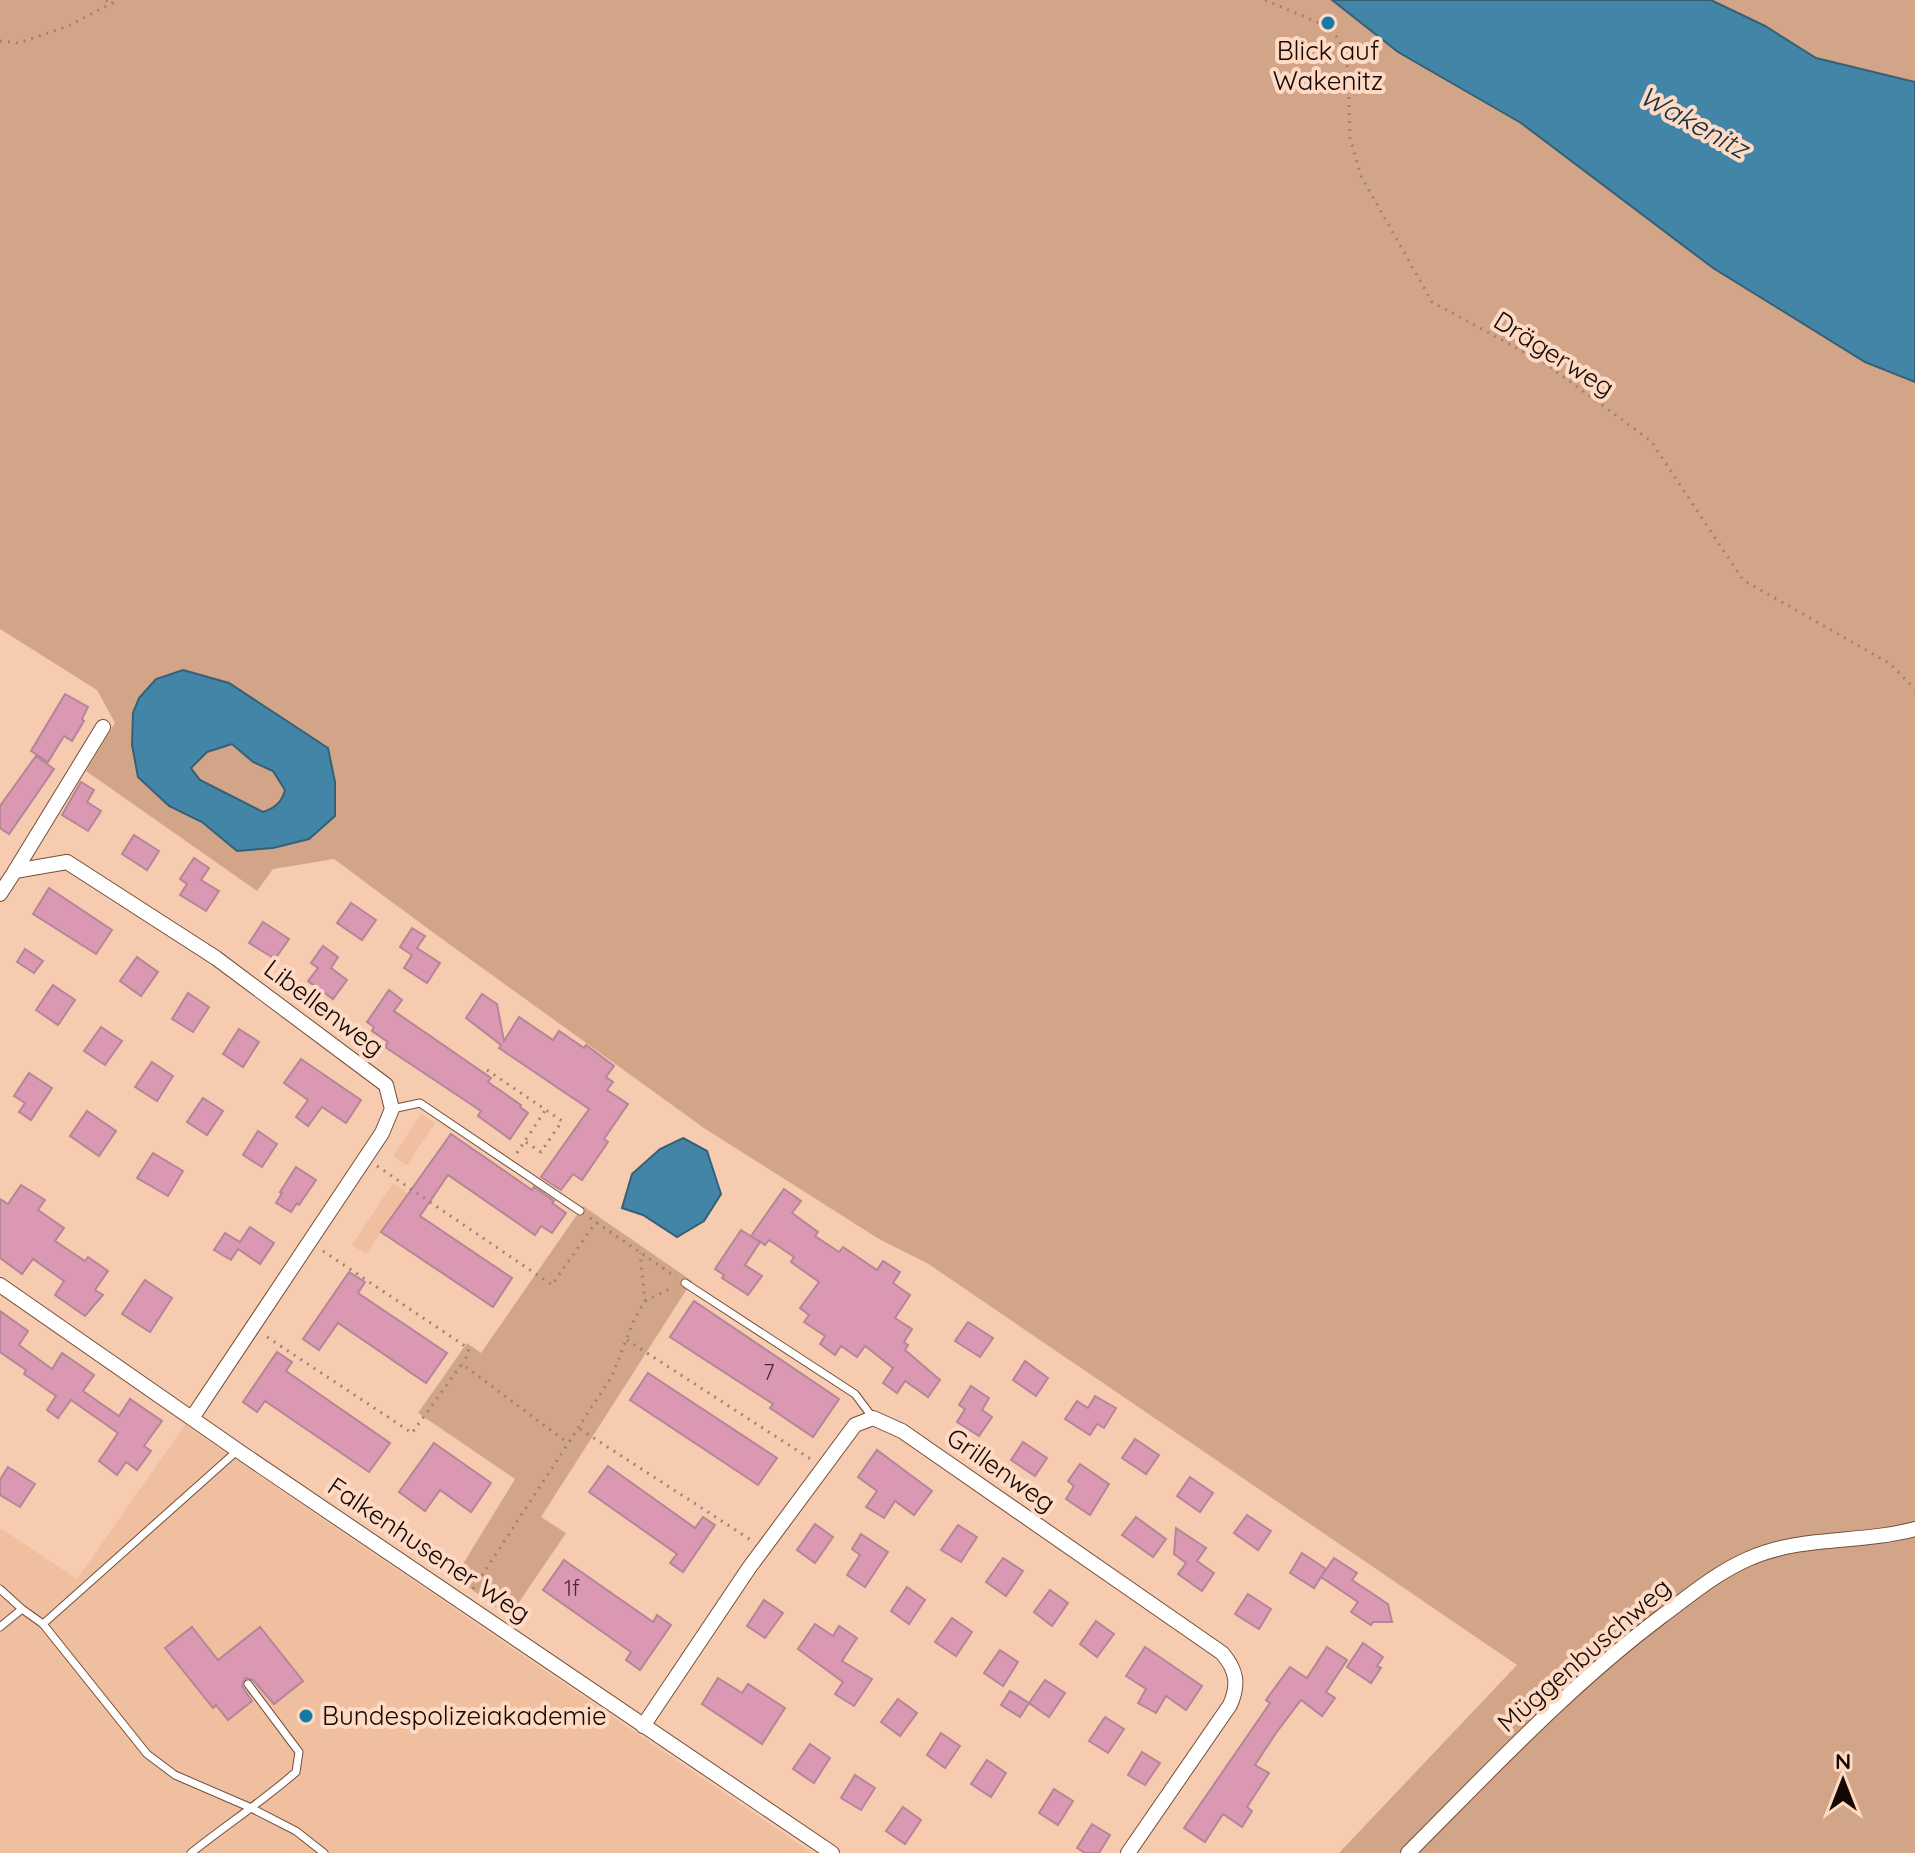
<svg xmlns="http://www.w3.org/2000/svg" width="1915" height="1853" viewBox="0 0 1915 1853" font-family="Quicksand,sans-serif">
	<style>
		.built { fill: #f0bfa0 }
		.green { fill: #d2a588; fill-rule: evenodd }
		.water { fill: #4385a7; stroke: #356076; stroke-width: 2; fill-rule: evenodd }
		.building { fill: #da98b3; stroke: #b48698; stroke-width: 2 }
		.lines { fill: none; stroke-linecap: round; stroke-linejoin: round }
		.lane-casing { stroke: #744f38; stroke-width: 9 }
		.street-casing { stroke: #744f38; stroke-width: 16 }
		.path { stroke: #a2836f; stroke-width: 3; stroke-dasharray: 2 6; stroke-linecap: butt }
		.lane { stroke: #fff; stroke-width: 7 }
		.street { stroke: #fff; stroke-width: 14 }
		.poi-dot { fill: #147aa5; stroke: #fedac5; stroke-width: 3 }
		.labels { text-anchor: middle; stroke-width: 8; stroke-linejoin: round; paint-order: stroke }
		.number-label { font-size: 22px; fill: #462c2e }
		.poi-label { font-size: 26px; fill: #150802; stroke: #fedac5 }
		.street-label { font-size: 26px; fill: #150802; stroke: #fedac5 }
		.water-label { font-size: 28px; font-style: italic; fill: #113040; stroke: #fedac5 }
	</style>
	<rect width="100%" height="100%" fill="#f6cbb0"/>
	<g class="built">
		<polygon points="421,1114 435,1123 407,1165 393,1156"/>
		<polygon points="393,1183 408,1193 366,1254 352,1245"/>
		<polygon points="185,1425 812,1853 0,1853 0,1528 77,1579"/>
	</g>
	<g class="green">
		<path d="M0,0H1332L1398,52L1521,123L1865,361L1915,382V1853H1339L1517,1665L927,1263L879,1239L704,1128L427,928L334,859L273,869L257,891L86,771L115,723L97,690L0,629ZM156,679L335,816L237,851L202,822L169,806L138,777L132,745L133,713L139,698Z"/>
		<polygon points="1711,0 1915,0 1915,82 1816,58 1765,26"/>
		<path d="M232,744L253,762L273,771L286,790C282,802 275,807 264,812L200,780L190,768L207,752Z"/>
		<polygon points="583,1206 692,1281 541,1517 566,1533 509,1617 455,1577 515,1479 418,1413 467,1343 481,1353"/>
	</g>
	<g class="water">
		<polygon points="1332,0 1711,0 1765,26 1816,58 1915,82 1915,382 1865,362 1713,268 1521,123 1398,52"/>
		<path d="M183,670L229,683L328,748L335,782V816L309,839L273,848L237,851L202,822L169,806L138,777L132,745L133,713L139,698L156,679ZM232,744L253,762L273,771L285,790C282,802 275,808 263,812L200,780L191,768L207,752Z"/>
		<polygon points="683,1138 707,1151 721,1194 704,1221 677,1237 643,1215 622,1208 632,1174 660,1149"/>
	</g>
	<g class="building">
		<polygon points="65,694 88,707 82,719 84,721 72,741 64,736 48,762 31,751"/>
		<polygon points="36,756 54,769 9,834 0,828 0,806"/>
		<polygon points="81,782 94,790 87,802 101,811 88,831 62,815"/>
		<polygon points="134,835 159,851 147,870 122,854"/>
		<polygon points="194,858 209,868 201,880 219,891 206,911 180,895 187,884 180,879"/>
		<polygon points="49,888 112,930 96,954 33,914"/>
		<polygon points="351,903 376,920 362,940 337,923"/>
		<polygon points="263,922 289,939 275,959 249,943"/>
		<polygon points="412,928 425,936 417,948 440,963 427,983 404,968 412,955 400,947"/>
		<polygon points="323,946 338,957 331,968 347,980 333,999 308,981 318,968 311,963"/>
		<polygon points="25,949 43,961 34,973 17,962"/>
		<polygon points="137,957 158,972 141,996 120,981"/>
		<polygon points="53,985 75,1000 58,1025 36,1010"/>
		<polygon points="389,990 402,1000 394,1011 491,1078 488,1082 521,1105 520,1107 528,1113 510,1139 478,1116 481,1111 385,1047 388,1042 372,1031 374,1027 367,1022"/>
		<polygon points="188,993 209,1007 193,1032 172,1019"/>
		<polygon points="482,994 497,1004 504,1041 519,1017 553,1040 559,1031 584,1048 586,1045 614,1066 606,1077 613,1082 607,1090 628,1104 604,1139 608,1142 582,1180 573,1174 561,1190 541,1177 589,1109 499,1048 501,1045 466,1018"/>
		<polygon points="101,1027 122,1041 105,1065 84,1051"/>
		<polygon points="239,1029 259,1042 243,1067 223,1054"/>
		<polygon points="301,1059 361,1100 346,1123 322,1107 308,1126 296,1117 308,1100 284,1083"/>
		<polygon points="152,1062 173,1076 157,1101 135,1087"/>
		<polygon points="29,1073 52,1088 31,1120 19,1112 25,1103 14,1096"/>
		<polygon points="203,1098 223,1111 207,1135 187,1122"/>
		<polygon points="87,1111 116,1131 99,1156 70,1136"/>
		<polygon points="258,1131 277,1144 262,1167 243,1155"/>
		<polygon points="451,1134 532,1190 534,1187 554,1201 552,1203 566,1213 552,1233 541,1226 535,1235 448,1175 420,1216 512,1278 493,1307 381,1232"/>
		<polygon points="153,1153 183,1171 168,1196 137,1178"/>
		<polygon points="296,1167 316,1180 299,1205 297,1203 291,1212 276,1203 282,1193 280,1192"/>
		<polygon points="21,1185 45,1200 38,1210 64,1228 55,1241 85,1261 88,1257 108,1271 95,1290 103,1295 85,1316 55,1295 64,1281 33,1259 22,1274 0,1258 0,1199 8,1204"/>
		<polygon points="784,1189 801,1201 792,1213 818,1232 815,1236 839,1252 843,1247 877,1270 883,1261 900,1272 893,1283 910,1295 895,1318 912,1329 904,1342 908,1345 905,1350 940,1380 928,1397 905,1381 897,1393 883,1383 893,1368 865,1346 857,1357 841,1346 835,1355 820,1344 825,1336 804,1322 809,1315 800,1308 819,1282 791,1262 794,1257 769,1240 765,1245 751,1236"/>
		<polygon points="250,1227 274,1243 260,1264 238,1249 231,1260 214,1250 225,1233 240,1242"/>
		<polygon points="741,1230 760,1242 745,1265 762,1276 748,1295 722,1278 724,1275 715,1269"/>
		<polygon points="349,1272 365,1282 358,1293 447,1353 426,1383 338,1323 319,1350 303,1339"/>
		<polygon points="145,1280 172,1298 150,1332 122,1314"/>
		<polygon points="694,1301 839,1399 813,1437 770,1408 773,1404 670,1337"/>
		<polygon points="0,1311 28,1331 19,1345 52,1369 62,1353 94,1375 83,1391 119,1416 130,1399 162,1421 144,1446 151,1451 137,1470 126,1462 117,1475 99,1461 118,1433 71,1400 58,1418 47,1410 56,1396 24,1374 26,1370 0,1352"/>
		<polygon points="968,1322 993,1338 980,1357 955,1341"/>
		<polygon points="277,1352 292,1362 286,1371 390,1443 369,1472 265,1401 257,1412 243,1402"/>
		<polygon points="1025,1361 1048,1378 1036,1396 1013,1380"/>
		<polygon points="648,1373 777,1458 758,1485 630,1400"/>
		<polygon points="971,1386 989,1398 982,1410 992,1417 979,1436 957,1422 965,1409 959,1405"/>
		<polygon points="1095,1396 1116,1408 1104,1428 1097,1424 1090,1435 1065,1419 1077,1401 1088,1408"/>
		<polygon points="1135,1439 1159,1455 1146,1474 1122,1458"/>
		<polygon points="1023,1442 1047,1458 1035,1476 1011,1460"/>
		<polygon points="434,1443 491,1483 471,1512 440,1490 425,1511 399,1492"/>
		<polygon points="877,1450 932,1491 914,1515 895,1501 884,1518 866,1507 877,1491 858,1477"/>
		<polygon points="1080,1464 1109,1484 1090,1515 1066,1499 1074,1486 1068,1481"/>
		<polygon points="608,1466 695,1528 703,1517 715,1525 683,1572 670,1563 677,1554 589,1492"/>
		<polygon points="8,1467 35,1484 20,1507 0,1495 0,1480"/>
		<polygon points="1190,1477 1213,1493 1200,1512 1177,1496"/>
		<polygon points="1247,1515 1271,1531 1258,1550 1234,1533"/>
		<polygon points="1136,1517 1166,1539 1153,1557 1122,1535"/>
		<polygon points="815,1524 833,1537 815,1563 797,1550"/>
		<polygon points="958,1525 977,1537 961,1562 941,1550"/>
		<polygon points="1176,1528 1206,1548 1197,1561 1214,1573 1202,1591 1178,1574 1186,1563 1174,1554"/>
		<polygon points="861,1534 888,1552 865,1587 847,1575 860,1555 852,1549"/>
		<polygon points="1302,1553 1326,1569 1314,1588 1290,1573"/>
		<polygon points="1003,1558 1023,1571 1006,1596 986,1582"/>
		<polygon points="1334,1558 1357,1573 1352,1580 1388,1604 1392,1622 1373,1622 1371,1625 1351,1612 1358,1602 1321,1577"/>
		<polygon points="564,1560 653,1622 657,1615 671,1625 640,1670 626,1660 631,1652 543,1590"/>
		<polygon points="907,1587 925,1600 909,1624 891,1611"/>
		<polygon points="1050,1590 1068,1603 1052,1626 1034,1612"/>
		<polygon points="1248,1594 1271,1609 1259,1629 1235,1614"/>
		<polygon points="764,1600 783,1613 765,1638 747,1626"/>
		<polygon points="952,1618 972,1632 956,1656 935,1642"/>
		<polygon points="1096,1621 1114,1634 1097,1657 1080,1644"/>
		<polygon points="815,1624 833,1636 839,1626 857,1638 842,1661 872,1679 854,1706 835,1694 843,1682 798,1649"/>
		<polygon points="192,1627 218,1660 260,1627 303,1681 274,1704 253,1680 245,1678 242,1686 252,1701 228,1720 216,1705 213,1708 165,1648"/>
		<polygon points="1363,1643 1383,1657 1377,1666 1381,1668 1371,1683 1347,1667"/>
		<polygon points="1145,1647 1202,1686 1186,1710 1166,1696 1156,1713 1138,1703 1146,1689 1126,1676"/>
		<polygon points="1327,1647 1347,1660 1326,1692 1335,1698 1322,1716 1301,1700 1276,1733 1255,1765 1269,1773 1247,1807 1252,1811 1242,1827 1223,1814 1205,1842 1184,1828 1270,1703 1266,1700 1290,1667 1307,1678"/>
		<polygon points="1000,1650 1018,1662 1003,1686 984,1673"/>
		<polygon points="718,1678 742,1693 748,1684 785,1708 762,1744 702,1704"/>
		<polygon points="1045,1680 1065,1693 1049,1717 1029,1703"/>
		<polygon points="1010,1691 1029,1703 1020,1717 1001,1705"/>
		<polygon points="898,1699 917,1713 900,1736 881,1722"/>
		<polygon points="1105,1717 1124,1729 1108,1753 1089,1741"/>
		<polygon points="941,1733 960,1746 945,1768 927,1755"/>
		<polygon points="810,1744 830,1758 814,1783 793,1769"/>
		<polygon points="1142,1752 1160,1763 1145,1785 1128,1775"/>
		<polygon points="987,1760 1006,1773 991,1797 971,1784"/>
		<polygon points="855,1775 875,1788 861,1810 841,1798"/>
		<polygon points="1054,1789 1073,1801 1058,1825 1039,1813"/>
		<polygon points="903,1807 921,1820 905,1844 886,1831"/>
		<polygon points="1092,1824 1110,1835 1099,1853 1085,1853 1077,1848"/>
	</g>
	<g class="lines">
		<defs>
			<g id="lane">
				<polyline points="392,1109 420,1103 580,1211"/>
				<polyline points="685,1283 855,1394 873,1418"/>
				<polyline points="0,1589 22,1609 0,1627"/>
				<polyline points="22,1609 43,1624 147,1754 175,1775 249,1807 296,1831 324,1853"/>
				<polyline points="43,1624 238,1450"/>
				<path d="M191,1853C226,1825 263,1801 296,1772L299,1752L248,1684"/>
			</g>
			<g id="street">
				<polyline points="15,871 103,727"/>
				<polyline points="0,894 15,871 67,862 216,958 386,1085 392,1109 382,1133 192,1418"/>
				<polyline points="0,1285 243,1454 832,1853"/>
				<path d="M643,1726L749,1568L855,1425L873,1418L902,1431L1222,1653C1237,1670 1239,1685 1230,1705L1128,1853"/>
				<path d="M1408,1853C1490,1771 1569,1686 1662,1616C1689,1596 1716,1573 1748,1559C1801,1535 1860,1544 1915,1529"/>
			</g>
		</defs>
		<use href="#lane" class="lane-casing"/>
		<use href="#street" class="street-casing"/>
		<g class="path">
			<polyline points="106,0 114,4"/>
			<polyline points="1265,0 1324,25 1339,39 1348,69 1350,138 1361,176 1432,302 1546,364 1651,441 1743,580 1889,663 1915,689"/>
			<polyline points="0,41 19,43 68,26 118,0"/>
			<polyline points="487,1070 562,1121 541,1152 524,1141"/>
			<polyline points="517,1153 546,1109"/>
			<polyline points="377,1166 552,1285 596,1222"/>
			<polyline points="590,1218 676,1277"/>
			<polyline points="323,1251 468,1348 469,1353 462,1364"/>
			<polyline points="645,1301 674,1287"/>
			<polyline points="267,1337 412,1433 462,1364 568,1443"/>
			<polyline points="627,1340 812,1460"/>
			<polyline points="580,1429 751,1540"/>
			<polyline points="473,1589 612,1376 634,1320 645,1301 640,1253"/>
		</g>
		<use href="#lane" class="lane"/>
		<use href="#street" class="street"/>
	</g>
	<g class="poi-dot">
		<circle cx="1328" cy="23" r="8"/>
		<circle cx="306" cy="1716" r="8"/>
	</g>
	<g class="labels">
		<g class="number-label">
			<text x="769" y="1380">7</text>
			<text x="572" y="1596">1f</text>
		</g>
		<g class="poi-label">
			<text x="1328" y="60">Blick auf<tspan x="1328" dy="30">Wakenitz</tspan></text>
			<text x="322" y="1725" text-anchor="start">Bundespolizeiakademie</text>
		</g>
		<g class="street-label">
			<text transform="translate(1554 354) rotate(32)" y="9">Drägerweg</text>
			<text transform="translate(324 1008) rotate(37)" y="9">Libellenweg</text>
			<text transform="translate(1001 1470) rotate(35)" y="9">Grillenweg</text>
			<text transform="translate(429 1550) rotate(34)" y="9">Falkenhusener Weg</text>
			<text transform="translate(1584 1655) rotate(-41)" y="9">Müggenbuschweg</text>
		</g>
		<g class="water-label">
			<text transform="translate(1694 122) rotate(29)" y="10">Wakenitz</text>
		</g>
	</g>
	<g transform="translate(1843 1781)" stroke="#fedac5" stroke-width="6" paint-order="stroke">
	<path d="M0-6L14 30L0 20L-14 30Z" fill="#150802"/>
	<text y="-12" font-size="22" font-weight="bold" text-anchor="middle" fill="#150802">N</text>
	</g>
</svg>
